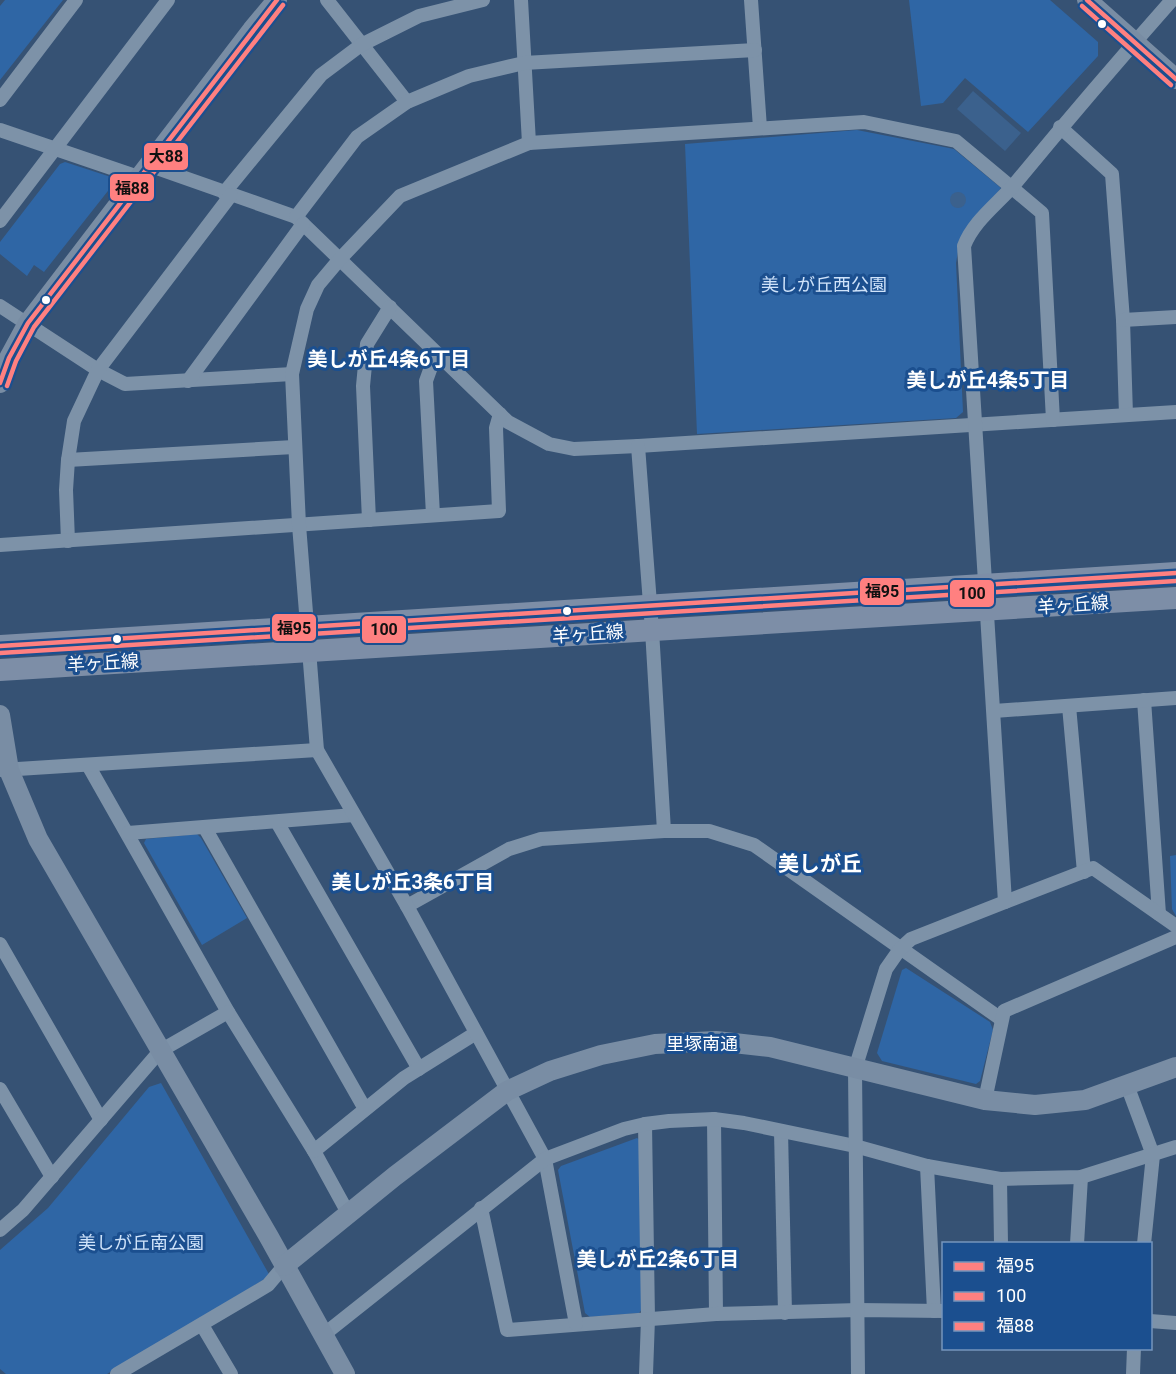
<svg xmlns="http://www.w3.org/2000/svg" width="1176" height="1374" viewBox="0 0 1176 1374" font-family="Roboto,'Noto Sans JP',sans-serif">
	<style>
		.green { fill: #2f66a5 }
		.water { fill: #3b618d }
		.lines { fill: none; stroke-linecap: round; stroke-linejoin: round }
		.street { stroke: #7d92a8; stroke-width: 14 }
		.secondary { stroke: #798da4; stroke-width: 20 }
		.primary { stroke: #7d8ea7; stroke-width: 22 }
		.bus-1-casing { stroke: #1b4f8f; stroke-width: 9 }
		.bus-2-casing { stroke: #1b4f8f; stroke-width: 9 }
		.bus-3-casing { stroke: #1b4f8f; stroke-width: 9 }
		.bus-4-casing { stroke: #1b4f8f; stroke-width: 9 }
		.bus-1 { stroke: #ff8080; stroke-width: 4.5 }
		.bus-2 { stroke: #ff8080; stroke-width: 4.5 }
		.bus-3 { stroke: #ff8080; stroke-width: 4.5 }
		.bus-4 { stroke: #ff8080; stroke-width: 4.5 }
		.bus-dot { fill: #fff; stroke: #1b4f8f; stroke-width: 2 }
		.labels { text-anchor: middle; stroke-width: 6; stroke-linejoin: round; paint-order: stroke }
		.park-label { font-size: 18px; fill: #cfe3fa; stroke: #1b4f8f }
		.street-label { font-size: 18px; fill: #fff; stroke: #1b4f8f }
		.neighbourhood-label { font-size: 20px; font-weight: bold; fill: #fff; stroke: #1b4f8f }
		.quarter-label { font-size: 21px; font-weight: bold; fill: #fff; stroke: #1b4f8f }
		.line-badge { stroke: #1b4f8f; stroke-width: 2 }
		.pale-badge-label { font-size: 16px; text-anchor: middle; font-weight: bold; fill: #111 }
	</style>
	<rect width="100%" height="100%" fill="#365274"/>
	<g class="green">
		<polygon points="5,0 63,0 0,80 0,6"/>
		<polygon points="909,0 1050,0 1098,42 1098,56 1028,132 965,78 943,103 921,106"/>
		<polygon points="857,130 954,149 1001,188 966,230 959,246 956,263 963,412 956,418 697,434 685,144"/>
		<polygon points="65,162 114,178 115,182 44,272 34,265 27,276 0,254 0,242 60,164"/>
		<polygon points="197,834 201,838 247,918 202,945 144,843 146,839"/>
		<polygon points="1176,855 1176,916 1172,909 1170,856"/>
		<polygon points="906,968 990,1022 993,1030 980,1081 976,1084 882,1061 877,1053 902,970"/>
		<polygon points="161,1083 270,1276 107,1374 6,1374 0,1369 0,1250 48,1208 149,1087"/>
		<polygon points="637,1138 641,1141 644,1307 639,1313 590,1317 585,1313 558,1170 561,1166"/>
	</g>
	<g class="water">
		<polygon points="973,91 1021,133 1005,151 957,109"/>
		<circle cx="958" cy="200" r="8"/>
	</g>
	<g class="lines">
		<g class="street">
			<polyline points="327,0 407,102"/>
			<polyline points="521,0 529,143"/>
			<polyline points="751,0 760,128"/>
			<polyline points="0,100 76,0"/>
			<polyline points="1060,127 1112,174 1123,320 1126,415"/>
			<polyline points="0,130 138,177"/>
			<polyline points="148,165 296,217 508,422 549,444 574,449 638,446 1176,412"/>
			<polyline points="224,193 321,75 361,45 419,16 483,0"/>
			<polyline points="296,217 357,137 407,102 469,76 524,63 755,50"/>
			<polyline points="0,221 168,0"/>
			<polyline points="0,306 98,370 125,384 292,374"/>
			<polyline points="1123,320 1176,317"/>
			<polyline points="188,381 303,224"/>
			<polyline points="638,446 652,630 664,831"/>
			<polyline points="68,460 294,447"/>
			<polyline points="433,515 426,381 436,353"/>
			<polyline points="369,520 363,386 367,344 390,307"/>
			<polyline points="68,541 66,490 68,460 74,421 98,370 231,195"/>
			<polyline points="0,545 499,511 496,428 500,414"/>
			<polyline points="1144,700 1159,914"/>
			<polyline points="1069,706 1084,872"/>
			<polyline points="994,711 1176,698"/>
			<polyline points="88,765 228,1012 314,1151 348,1213"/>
			<polyline points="2,770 317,750"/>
			<polyline points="277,822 419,1069"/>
			<polyline points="205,828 365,1109"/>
			<polyline points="128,833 354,815"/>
			<polyline points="1005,902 1093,868 1176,926"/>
			<polyline points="407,906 509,849 541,839 664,831 709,831 754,845 1001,1019"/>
			<polyline points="0,944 101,1120"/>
			<polyline points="1127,1085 1153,1155 1144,1244"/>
			<polyline points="0,1089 52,1177"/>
			<polyline points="985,1100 1004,1011 1176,937"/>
			<polyline points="714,1119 716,1314"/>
			<polyline points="645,1124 648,1319 646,1374"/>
			<polyline points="781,1131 785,1313"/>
			<polyline points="314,1151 404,1078 476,1033"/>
			<polyline points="927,1166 934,1311"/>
			<polyline points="1000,1179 1001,1244"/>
			<polyline points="481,1208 507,1330 716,1314 858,1310 944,1311"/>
			<polyline points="0,1230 23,1210 160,1051 228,1012"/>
			<polyline points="1077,1244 1081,1177"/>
			<polyline points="1150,1321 1176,1323"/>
			<polyline points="576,1324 545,1159 407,906 317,750 299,525 292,374 307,309 318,285 339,260 400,196 529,143 864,122 956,141 1042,213 1053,420"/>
			<polyline points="202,1325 231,1374"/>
			<polyline points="322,1336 545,1159 624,1129 645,1124 669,1121 714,1119 744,1123 855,1146 927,1166 1000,1179 1081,1177 1176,1147"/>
			<polyline points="117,1374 268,1285 284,1266"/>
			<path d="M858,1374L855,1069L886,969L900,949L911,939L1005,902L964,246C973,222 996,205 1013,186C1065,123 1118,61 1172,0"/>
			<polyline points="1133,1374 1134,1348"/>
		</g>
		<g class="secondary">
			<polyline points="1087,0 1176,79"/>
			<polyline points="0,383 9,358 28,323 252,30 277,0"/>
			<polyline points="0,715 9,770 38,839 269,1237 345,1374"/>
			<polyline points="284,1266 395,1176 507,1091 550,1071 601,1055 655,1044 716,1041 770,1047 985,1100 1035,1105 1085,1100 1176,1067"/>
		</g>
		<g class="primary">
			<polyline points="0,646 1176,573"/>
			<polyline points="0,670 1176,598"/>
		</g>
		<defs>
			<polyline id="bus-1" points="0,646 1176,573"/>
			<polyline id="bus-2" points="0,653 1176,581"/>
			<g id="bus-3">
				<polyline points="1087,0 1176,79"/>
				<polyline points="0,383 9,358 28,323 277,0"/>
			</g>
			<g id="bus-4">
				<polyline points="1082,6 1171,85"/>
				<polyline points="7,386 16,361 34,327 283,5"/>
			</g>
		</defs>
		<use href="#bus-1" class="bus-1-casing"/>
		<use href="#bus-2" class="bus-2-casing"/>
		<use href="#bus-3" class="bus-3-casing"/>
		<use href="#bus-4" class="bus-4-casing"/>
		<use href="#bus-1" class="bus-1"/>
		<use href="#bus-2" class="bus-2"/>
		<use href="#bus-3" class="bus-3"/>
		<use href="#bus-4" class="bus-4"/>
	</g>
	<g class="bus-dot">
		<circle cx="1102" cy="24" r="5"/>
		<circle cx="46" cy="300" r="5"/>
		<circle cx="567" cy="611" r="5"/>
		<circle cx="117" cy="639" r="5"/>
	</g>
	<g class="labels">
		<g class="park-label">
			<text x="824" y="291">美しが丘西公園</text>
			<text x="141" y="1249">美しが丘南公園</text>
		</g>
		<g class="street-label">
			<text transform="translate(1073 605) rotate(-4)" y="6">羊ヶ丘線</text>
			<text transform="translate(588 634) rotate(-4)" y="6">羊ヶ丘線</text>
			<text transform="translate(103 663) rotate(-3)" y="6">羊ヶ丘線</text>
			<text x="702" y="1050">里塚南通</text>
		</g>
		<g class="neighbourhood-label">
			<text x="389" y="366">美しが丘4条6丁目</text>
			<text x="988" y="387">美しが丘4条5丁目</text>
			<text x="413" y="889">美しが丘3条6丁目</text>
			<text x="658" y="1266">美しが丘2条6丁目</text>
		</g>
		<g class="quarter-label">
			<text x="820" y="871">美しが丘</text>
		</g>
	</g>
	<g class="line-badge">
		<rect x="143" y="142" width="46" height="29" rx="6" fill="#ff8080"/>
		<rect x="109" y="173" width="46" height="29" rx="6" fill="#ff8080"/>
		<rect x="859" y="577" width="46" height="29" rx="6" fill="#ff8080"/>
		<rect x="949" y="579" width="46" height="29" rx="6" fill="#ff8080"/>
		<rect x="271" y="613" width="46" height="29" rx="6" fill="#ff8080"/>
		<rect x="361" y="615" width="46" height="29" rx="6" fill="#ff8080"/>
	</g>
	<g class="pale-badge-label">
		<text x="166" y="162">大88</text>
		<text x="132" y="194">福88</text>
		<text x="882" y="597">福95</text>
		<text x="972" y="599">100</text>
		<text x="294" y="634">福95</text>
		<text x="384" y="635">100</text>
	</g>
	<rect x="942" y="1242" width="210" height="108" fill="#1b4f8f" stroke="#7695bc" stroke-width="1.5"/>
	<rect x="954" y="1262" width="30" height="9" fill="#ff8080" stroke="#7695bc" stroke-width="1.5"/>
	<text x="996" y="1272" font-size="18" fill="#ffffff">福95</text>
	<rect x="954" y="1292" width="30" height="9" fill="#ff8080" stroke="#7695bc" stroke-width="1.5"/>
	<text x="996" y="1302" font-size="18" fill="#ffffff">100</text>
	<rect x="954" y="1322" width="30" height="9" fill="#ff8080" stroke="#7695bc" stroke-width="1.5"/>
	<text x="996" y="1332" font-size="18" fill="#ffffff">福88</text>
</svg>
